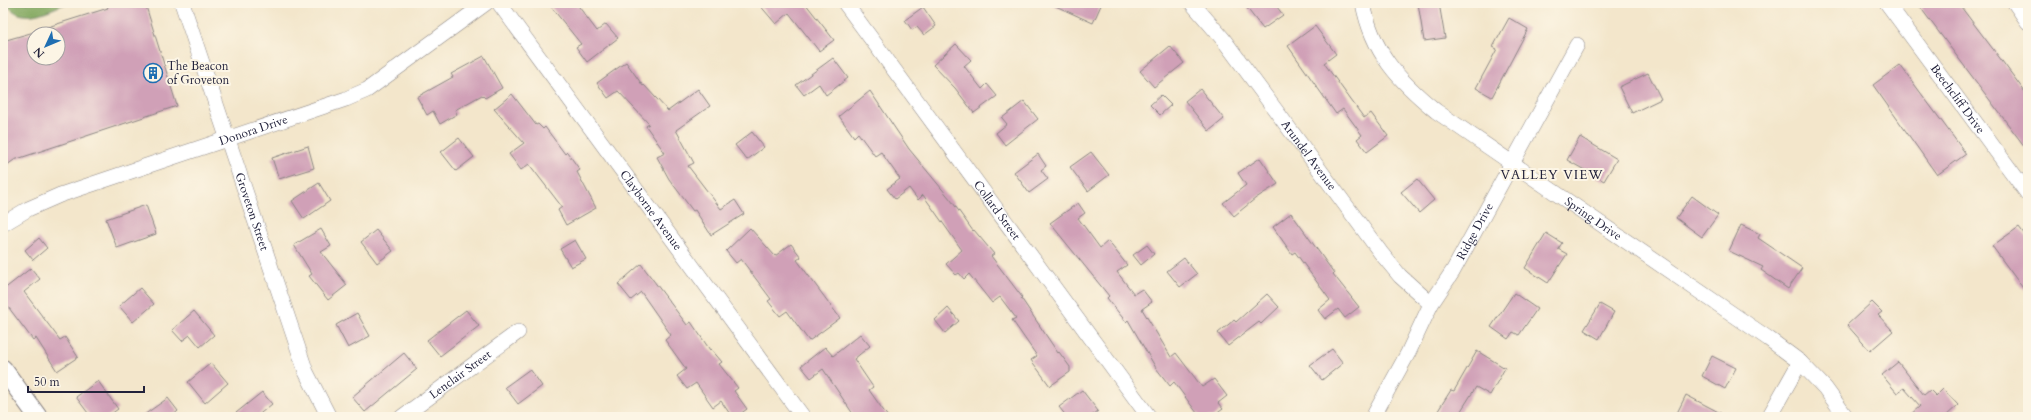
<svg xmlns="http://www.w3.org/2000/svg" width="2031" height="420" viewBox="0 0 2031 420" font-family="Cardo,serif">
	<style>
		.forest { fill: #7fa65c; stroke: #50644c }
		.building { fill: #d0a0b7 }
		.lines { fill: none; stroke-linecap: round; stroke-linejoin: round }
		.minor-casing { stroke: #8a8483; stroke-width: 16 }
		.tertiary-casing { stroke: #8a8483; stroke-width: 20 }
		.minor { stroke: #fff; stroke-width: 15 }
		.tertiary { stroke: #fff; stroke-width: 18 }
		.labels { text-anchor: middle; stroke-width: 4; stroke-linejoin: round; paint-order: stroke }
		.poi-label { font-size: 12px; fill: #22223b; stroke: #fcf5e5; text-anchor: start }
		.street-label { font-size: 12px; fill: #22223b; stroke: #fcf5e5 }
		.neighbourhood-label { font-size: 13px; letter-spacing: 1px; fill: #22223b; stroke: #fcf5e5 }
	</style>
	<rect width="100%" height="100%" fill="#fcf5e5"/>
	<filter id="ink" filterUnits="userSpaceOnUse"><feTurbulence type="fractalNoise" baseFrequency=".025" numOctaves="2"/><feDisplacementMap in="SourceGraphic" scale="8" xChannelSelector="R" yChannelSelector="G"/><feConvolveMatrix kernelMatrix="1 2 1 2 8 2 1 2 1" color-interpolation-filters="sRGB"/></filter>
	<filter id="wash" filterUnits="userSpaceOnUse"><feTurbulence type="fractalNoise" baseFrequency=".012" numOctaves="4" result="noise"/><feDisplacementMap in="SourceGraphic" scale="16" xChannelSelector="R" yChannelSelector="G"/><feGaussianBlur stdDeviation="0.9" result="paint"/><feColorMatrix in="noise" values="0 0 0 0 0 0 0 0 0 0 0 0 0 0 0 0 0 1.4 0 .05"/><feComposite in="paint" operator="in"/></filter>
	<g filter="url(#wash)">
		<rect width="100%" height="100%" fill="#f3e6cb"/>
		<path class="forest" d="M6,3H68C47,10 22,27 6,3Z"/>
		<g id="blocks">
			<g class="building">
				<polygon points="106,3 145,3 177,106 14,160 3,168 3,41 34,32 34,58 58,58 58,34 35,34 35,31 108,8"/>
				<polygon points="548,3 576,3 597,31 606,24 618,38 587,62 576,47 581,44"/>
				<polygon points="758,3 805,3 834,40 819,51 789,13 776,24"/>
				<polygon points="1049,3 1102,3 1093,23"/>
				<polygon points="1243,3 1274,3 1283,15 1263,29"/>
				<polygon points="1418,3 1439,3 1445,38 1424,41"/>
				<polygon points="1917,3 1958,3 2002,61 2028,96 2028,151"/>
				<polygon points="923,7 936,26 924,35 917,27 912,30 905,20"/>
				<polygon points="1509,18 1528,29 1492,97 1476,88 1497,49 1493,47"/>
				<polygon points="1315,26 1336,54 1324,63 1364,118 1371,113 1388,136 1367,152 1357,139 1362,135 1343,109 1336,114 1288,46"/>
				<polygon points="956,44 971,60 964,66 982,89 987,84 997,96 974,113 955,88 933,65"/>
				<polygon points="1170,46 1184,63 1154,87 1140,71"/>
				<polygon points="484,56 502,88 485,98 482,95 455,110 457,114 440,124 433,111 427,115 417,97 453,77 451,74"/>
				<polygon points="833,58 848,78 826,95 819,84 804,95 796,85"/>
				<polygon points="626,62 643,86 644,85 668,111 698,89 710,106 676,130 694,163 688,166 721,209 735,200 744,214 711,235 695,210 693,211 669,179 657,157 665,153 646,126 649,124 618,91 608,98 597,83"/>
				<polygon points="1900,65 1966,154 1937,175 1873,85"/>
				<polygon points="1648,73 1661,99 1632,113 1619,87"/>
				<polygon points="1200,89 1224,119 1209,131 1185,101"/>
				<polygon points="870,91 909,149 951,200 973,231 974,230 994,254 991,256 1022,297 1021,298 1058,353 1059,352 1070,367 1070,372 1050,386 1031,360 1037,356 1012,320 1016,318 1000,297 992,303 969,274 964,279 959,273 956,275 946,264 962,250 923,195 918,200 909,188 895,199 887,189 900,179 881,152 875,156 858,133 854,137 839,116"/>
				<polygon points="512,94 536,125 538,124 543,129 545,127 565,154 567,152 580,170 577,172 596,208 566,225 558,210 562,207 529,164 521,170 509,154 524,143 494,109"/>
				<polygon points="1161,95 1171,105 1160,115 1150,105"/>
				<polygon points="1024,101 1038,119 1005,145 996,133 1007,124 1002,118"/>
				<polygon points="752,132 764,147 747,160 735,145"/>
				<polygon points="1580,137 1617,159 1604,181 1567,160"/>
				<polygon points="459,138 474,157 456,171 441,152"/>
				<polygon points="308,146 314,168 279,179 272,158"/>
				<polygon points="1091,152 1109,175 1088,191 1070,167"/>
				<polygon points="1038,154 1046,166 1041,170 1048,179 1029,193 1014,172"/>
				<polygon points="1260,158 1278,184 1256,198 1234,216 1223,203 1246,185 1238,173"/>
				<polygon points="1417,179 1434,200 1419,213 1401,192"/>
				<polygon points="319,183 330,201 304,219 292,201"/>
				<polygon points="1692,196 1718,215 1702,237 1676,218"/>
				<polygon points="1078,203 1085,213 1078,218 1100,248 1108,241 1127,265 1117,272 1134,294 1142,289 1152,302 1142,309 1171,357 1176,353 1202,387 1214,379 1227,396 1218,403 1223,409 1212,417 1200,417 1174,382 1170,386 1156,368 1128,320 1126,322 1107,298 1109,296 1050,223"/>
				<polygon points="146,205 156,234 117,248 106,219"/>
				<polygon points="1291,213 1334,273 1333,274 1359,307 1345,318 1338,309 1325,319 1318,310 1330,300 1295,252 1292,254 1273,227"/>
				<polygon points="1741,225 1760,234 1758,238 1802,268 1788,289 1761,270 1763,267 1729,251"/>
				<polygon points="2019,227 2028,239 2028,295 1992,246"/>
				<polygon points="750,228 775,256 791,244 801,257 797,260 840,318 809,341 787,311 780,316 768,301 771,299 741,259 736,263 726,251"/>
				<polygon points="321,229 331,246 321,252 347,285 328,300 309,276 312,274 294,245"/>
				<polygon points="376,230 393,251 377,263 361,242"/>
				<polygon points="1546,233 1562,243 1558,249 1567,254 1548,283 1525,268"/>
				<polygon points="39,238 47,248 33,260 25,250"/>
				<polygon points="575,240 586,259 571,267 560,249"/>
				<polygon points="1147,245 1154,254 1141,265 1133,255"/>
				<polygon points="1184,258 1197,274 1180,287 1167,271"/>
				<polygon points="641,264 687,325 691,322 710,350 711,349 722,362 719,364 738,388 734,391 747,409 736,417 732,417 721,401 713,407 696,383 687,389 677,376 686,369 665,340 671,335 641,292 631,300 618,284"/>
				<polygon points="31,268 40,279 24,292 60,340 65,337 78,357 57,371 36,338 33,340 3,300 3,290"/>
				<polygon points="140,288 154,304 133,322 119,306"/>
				<polygon points="1514,293 1537,309 1519,335 1513,332 1508,339 1491,327"/>
				<polygon points="1267,294 1279,307 1261,324 1259,322 1228,346 1218,333 1234,320 1236,322"/>
				<polygon points="1872,302 1882,312 1878,315 1893,331 1870,351 1847,325"/>
				<polygon points="1600,304 1614,312 1599,339 1584,330"/>
				<polygon points="948,308 959,321 945,333 935,320"/>
				<polygon points="466,310 479,326 440,356 427,340"/>
				<polygon points="194,311 214,335 200,347 190,335 182,341 172,330"/>
				<polygon points="357,313 370,336 348,348 336,325"/>
				<polygon points="860,334 870,346 854,359 873,387 869,390 888,417 855,417 823,369 811,378 801,366 825,347 833,356"/>
				<polygon points="1332,349 1343,363 1322,380 1310,365"/>
				<polygon points="1477,351 1505,368 1490,395 1476,387 1457,417 1434,417 1451,390 1454,391"/>
				<polygon points="404,353 417,369 365,412 352,397"/>
				<polygon points="1712,356 1736,368 1725,389 1702,376"/>
				<polygon points="1898,362 1924,395 1930,390 1936,396 1943,389 1958,405 1945,417 1908,417 1920,406 1904,388 1897,393 1882,375"/>
				<polygon points="211,363 228,383 205,403 188,382"/>
				<polygon points="530,369 542,386 518,404 505,387"/>
				<polygon points="98,381 118,409 107,417 91,417 76,397"/>
				<polygon points="1082,390 1098,411 1090,417 1067,417 1059,407"/>
				<polygon points="262,392 272,404 256,417 231,417"/>
				<polygon points="1686,395 1728,417 1675,417"/>
				<polygon points="168,398 178,411 171,417 141,417"/>
			</g>
		</g>
	</g>
	<g filter="url(#ink)">
		<use href="#blocks" fill-opacity="0" stroke="#8a8483" stroke-width="1"/>
		<g class="lines">
			<defs>
				<g id="minor">
					<path id="s1" d="M182,3L306,372L329,417"/>
					<path id="s2" d="M499,3L803,417"/>
					<path id="s3" d="M845,3L1149,417"/>
					<path id="s4" d="M1192,3L1223,39L1381,253L1400,276L1431,304"/>
					<path id="s5" d="M1363,3C1372,52 1399,81 1436,111L1769,339L1800,362L1825,388L1846,417"/>
					<path id="s6" d="M1887,3L2028,194"/>
					<polyline points="2015,3 2028,22"/>
					<path id="s7" d="M3,224L28,209L60,195L346,99L367,90L486,3"/>
					<path id="s8" d="M402,417L518,332"/>
					<path id="s9" d="M1373,417L1408,353L1431,304L1453,271L1577,45"/>
					<polyline points="1769,417 1800,362"/>
				</g>
				<polyline id="tertiary" points="3,369 38,417"/>
			</defs>
			<use href="#minor" class="minor-casing"/>
			<use href="#tertiary" class="tertiary-casing"/>
			<use href="#minor" class="minor"/>
			<use href="#tertiary" class="tertiary"/>
		</g>
	</g>
	<defs>
		<symbol id="building-ring" viewBox="-11 -11 22 22"><circle r="9.5" fill="#fcf5e5" stroke="#1f6fb2" stroke-width="1.5"/><path d="M-4-6H4V6H1V3H-1V6H-4ZM-2.5-4.3h1.7v1.8h-1.7ZM.8-4.3h1.7v1.8H.8ZM-2.5-1h1.7V.8h-1.7ZM.8-1h1.7V.8H.8Z" fill="#1f6fb2"/></symbol>
	</defs>
	<g fill-rule="evenodd">
		<use href="#building-ring" x="142" y="62" width="22" height="22"/>
	</g>
	<g class="labels">
		<g class="poi-label">
			<text x="167" y="70">The Beacon<tspan x="167" dy="14">of Groveton</tspan></text>
		</g>
		<g class="street-label">
			<text dy="4" stroke="none"><textPath href="#s6" startOffset="119">Beechcliff Drive</textPath></text>
			<text dy="4" stroke="none"><textPath href="#s7" startOffset="268">Donora Drive</textPath></text>
			<text dy="4" stroke="none"><textPath href="#s4" startOffset="192">Arundel Avenue</textPath></text>
			<text dy="4" stroke="none"><textPath href="#s2" startOffset="257">Clayborne Avenue</textPath></text>
			<text dy="4" stroke="none"><textPath href="#s3" startOffset="257">Collard Street</textPath></text>
			<text dy="4" stroke="none"><textPath href="#s1" startOffset="220">Groveton Street</textPath></text>
			<text dy="4" stroke="none"><textPath href="#s5" startOffset="324">Spring Drive</textPath></text>
			<text dy="4" stroke="none"><textPath href="#s9" startOffset="212">Ridge Drive</textPath></text>
			<text dy="4" stroke="none"><textPath href="#s8" startOffset="72">Lenclair Street</textPath></text>
		</g>
		<g class="neighbourhood-label">
			<text x="1552" y="179">VALLEY VIEW</text>
		</g>
	</g>
	<rect width="2031" height="420" fill="none" stroke="#fcf5e5" stroke-width="16"/>
	<g transform="translate(46 46) rotate(226)"><circle r="19" fill="#fcf5e5" stroke="#a5a1a1"/>
	<path d="M0-3L7 15L0 10L-7 15Z" fill="#1f6fb2"/>
	<text y="-6" font-size="11" font-weight="bold" text-anchor="middle" fill="#22223b">N</text>
	</g>
	<path d="M28 386v6h116v-6" fill="none" stroke="#22223b" stroke-width="2"/>
	<text x="34" y="386" font-size="12" fill="#22223b" stroke="#fcf5e5" stroke-width="3" paint-order="stroke">50 m</text>
</svg>
